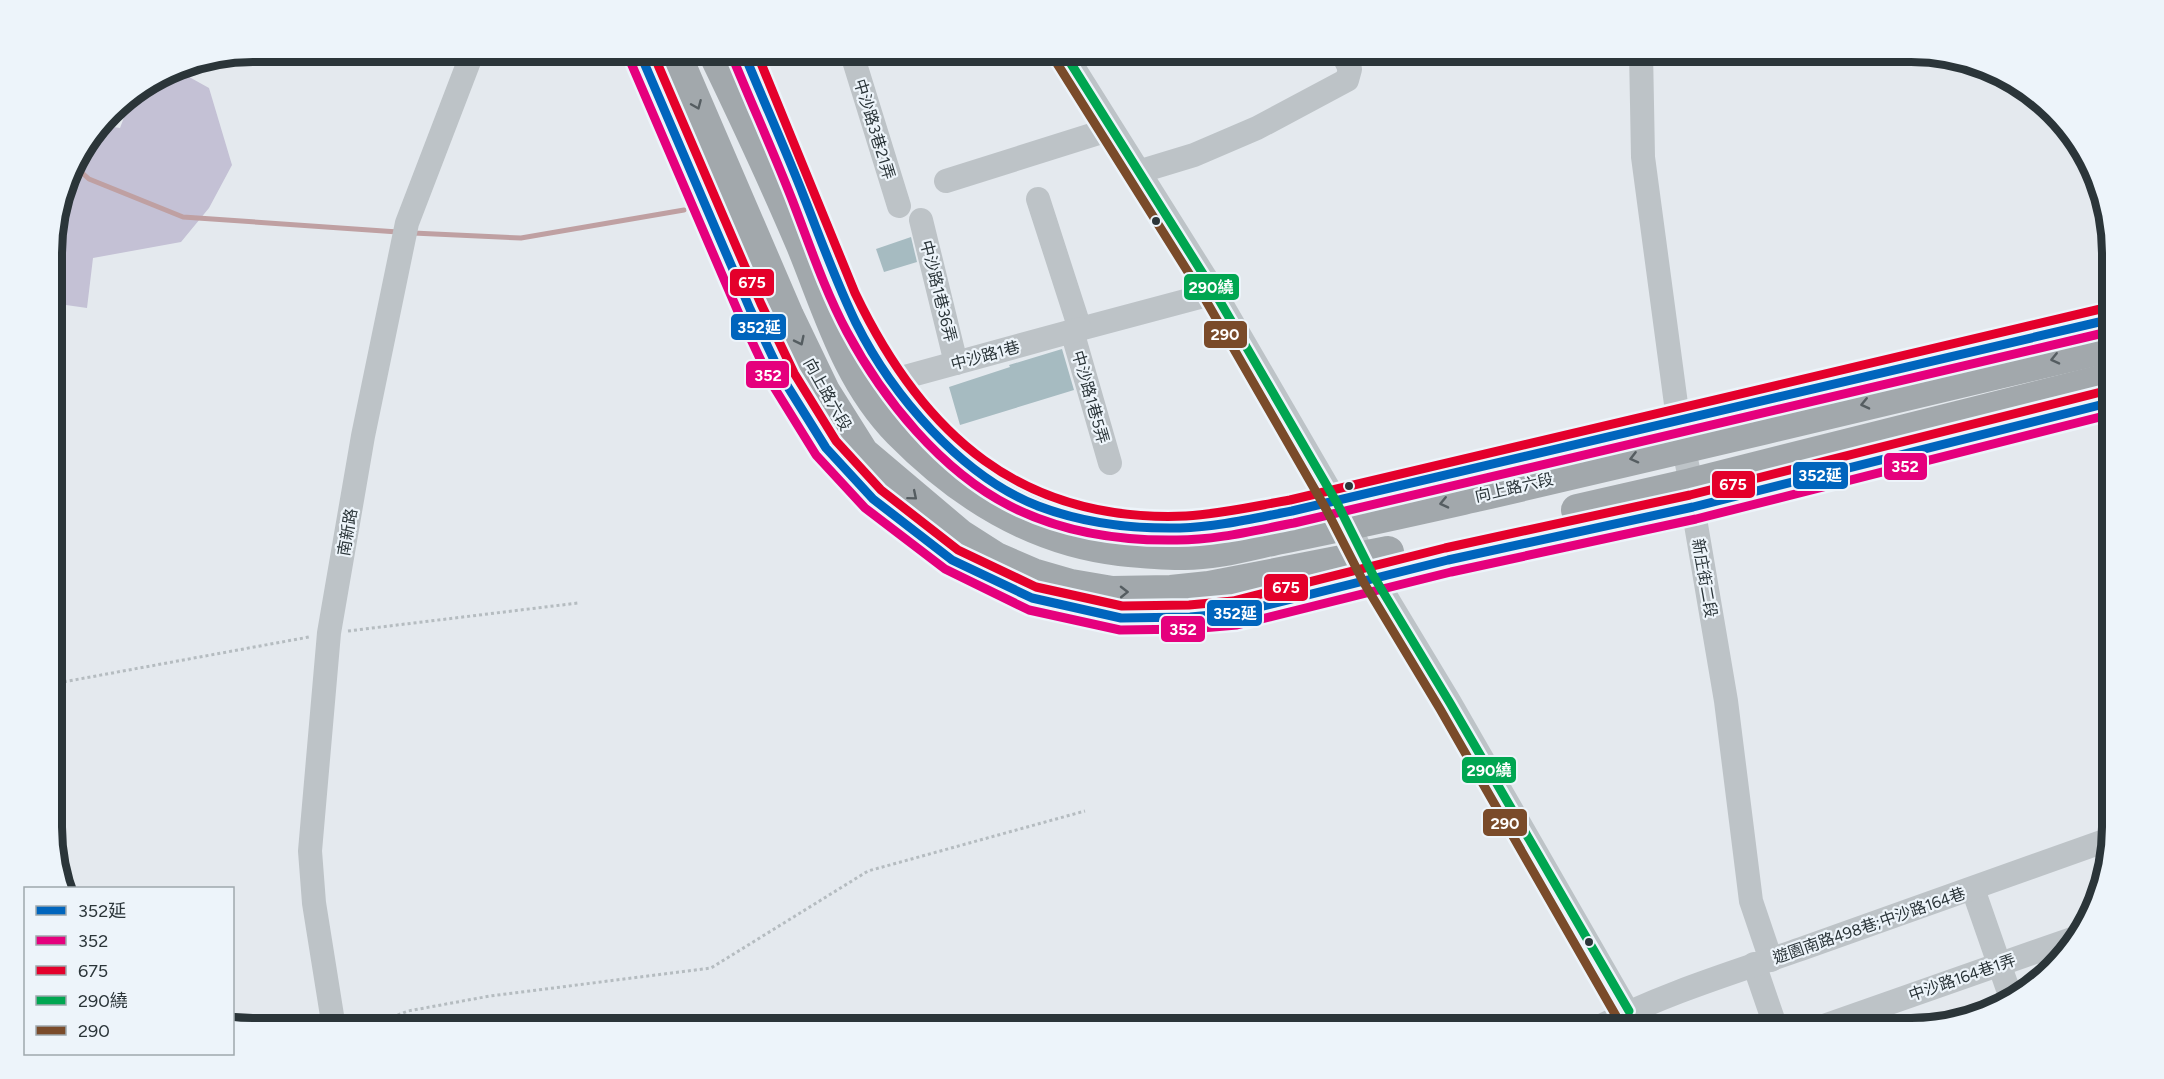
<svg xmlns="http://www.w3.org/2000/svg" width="2164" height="1079" viewBox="0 0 2164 1079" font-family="Figtree,'Noto Sans TC',sans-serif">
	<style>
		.green { fill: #c4c1d5 }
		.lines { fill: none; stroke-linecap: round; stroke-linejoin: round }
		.stream { stroke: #bfa0a2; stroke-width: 5 }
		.building { fill: #a6bbc1 }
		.path { stroke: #b5bcc0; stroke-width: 3; stroke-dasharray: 3 3; stroke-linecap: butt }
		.minor { stroke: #bdc3c7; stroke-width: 24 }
		.major { stroke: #a2a8ac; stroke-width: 32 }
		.bus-1-casing { stroke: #edf4fa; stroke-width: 14 }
		.bus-2-casing { stroke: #edf4fa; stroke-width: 14 }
		.bus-3-casing { stroke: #edf4fa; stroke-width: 14 }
		.bus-4-casing { stroke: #edf4fa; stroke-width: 14 }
		.bus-5-casing { stroke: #edf4fa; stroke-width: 14 }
		.bus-1 { stroke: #0065bd; stroke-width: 9 }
		.bus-2 { stroke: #e5007d; stroke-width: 9 }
		.bus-3 { stroke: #e4002b; stroke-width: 9 }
		.bus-4 { stroke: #00a651; stroke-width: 9 }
		.bus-5 { stroke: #7a4b2a; stroke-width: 9 }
		.oneway { stroke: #555d61 }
		.bus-dot { fill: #2b3539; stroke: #edf4fa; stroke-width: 2 }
		.labels { text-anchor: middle; stroke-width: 4.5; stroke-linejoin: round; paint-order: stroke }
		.street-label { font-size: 16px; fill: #2b3539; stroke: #edf4fa }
		.rim { fill: none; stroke: #2b3539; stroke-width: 8 }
		.line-badge { stroke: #edf4fa; stroke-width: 2 }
		.badge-label { font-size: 16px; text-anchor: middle; font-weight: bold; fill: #fff }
	</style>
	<rect width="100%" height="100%" fill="#e4e9ee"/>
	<polygon class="green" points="173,68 209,88 232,165 209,208 181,242 93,258 87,308 52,303 51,239 72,164 101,125 120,128 133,93"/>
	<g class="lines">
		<g class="stream">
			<polyline points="72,164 89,179 183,217 398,232"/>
			<polyline points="413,233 521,238 684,210"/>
		</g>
	</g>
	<g class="building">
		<polygon points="911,237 917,262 884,272 876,249"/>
		<polygon points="1062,349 1074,390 960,425 949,387 1010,367 1009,365"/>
	</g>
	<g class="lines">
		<g class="path">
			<polyline points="348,631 578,603"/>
			<polyline points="52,684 309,637"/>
			<polyline points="364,1028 408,1011 490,996 711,968 868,871 1085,811"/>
		</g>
		<g class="minor">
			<polyline points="851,51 899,206"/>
			<polyline points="1063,51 1215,293 1337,503 1374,577 1450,703 1637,1028"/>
			<polyline points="1641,51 1643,157 1678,419 1691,484 1693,507 1726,701 1751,901 1771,960"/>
			<polyline points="1138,172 1194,155 1257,128 1347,80 1350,69 1341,51"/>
			<polyline points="946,181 1111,129"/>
			<polyline points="1038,199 1080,329 1215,293"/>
			<polyline points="921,220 956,363"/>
			<polyline points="1072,331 1110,463"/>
			<polyline points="890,381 1080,329"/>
			<polyline points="1973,889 2011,998"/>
			<polyline points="1754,964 1776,1028"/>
			<polyline points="334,1028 314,903 310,851 329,633 363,436 407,223 473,51"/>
			<path d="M1597,1028C1662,994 1732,973 1801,949C1904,913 2007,876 2110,839"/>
			<polyline points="1818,1028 2072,939"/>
		</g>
		<g class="major">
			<polyline points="639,51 750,309 783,379 826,448 873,499 952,560 1032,598 1083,610 1121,618 1190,617 1235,613 1448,560 1693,507 2112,402"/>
			<polyline points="674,51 788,316 824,391 863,453 960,535 996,558 1033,574 1071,585 1112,592 1171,591 1209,587 1388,552"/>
			<path d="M713,51C744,115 774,179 802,245C829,311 848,380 899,432C960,494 1033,540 1120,550C1140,552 1160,554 1180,554C1214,555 1248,545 1281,538C1348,525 1414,510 1481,495C1692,447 1901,395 2112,346"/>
			<polyline points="743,51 811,215"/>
			<path d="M841,292C883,396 972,492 1083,519C1187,545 1306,510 1407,484C1457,470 1508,460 1558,448C1742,404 1927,362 2112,319"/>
			<polyline points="1577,510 1691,484 2112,378"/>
		</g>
		<defs>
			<g id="bus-1">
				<polyline points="639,51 750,309 783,379 826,448 873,499 952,560 1032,598 1121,618 1190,617 1235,613 1448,560 1693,507 2112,402"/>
				<path d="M743,51C763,100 785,148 804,197C821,240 836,282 856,323C892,395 961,476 1038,506C1083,523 1132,529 1180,528C1218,527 1255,518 1292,511L2112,319"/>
			</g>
			<g id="bus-2">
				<polyline points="628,56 739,314 772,384 816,455 865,508 945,569 1029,610 1120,630 1190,629 1237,625 1451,572 1696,519 2112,414"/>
				<path d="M732,56C752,105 774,153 793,202C810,246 825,291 847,332C883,399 941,471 1010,506C1061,532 1120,541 1177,540C1217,540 1256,530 1294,523L2112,331"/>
			</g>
			<g id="bus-3">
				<polyline points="652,51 761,304 794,373 836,441 881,490 958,550 1036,587 1086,598 1122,606 1189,605 1233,601 1445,548 1690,495 2109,390"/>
				<path d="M756,51L855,293C923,435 1021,523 1186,516C1221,514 1255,506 1290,500L2109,307"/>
			</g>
			<polyline id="bus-4" points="1063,51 1215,293 1337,503 1374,577 1450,703 1629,1011"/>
			<polyline id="bus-5" points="1053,57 1205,299 1326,509 1364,583 1440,709 1623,1028"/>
		</defs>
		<use href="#bus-1" class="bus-1-casing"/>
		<use href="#bus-2" class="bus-2-casing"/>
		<use href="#bus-3" class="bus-3-casing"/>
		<use href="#bus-4" class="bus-4-casing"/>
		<use href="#bus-5" class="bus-5-casing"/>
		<use href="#bus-1" class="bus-1"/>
		<use href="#bus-2" class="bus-2"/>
		<use href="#bus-3" class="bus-3"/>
		<use href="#bus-4" class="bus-4"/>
		<use href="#bus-5" class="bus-5"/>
	</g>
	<defs><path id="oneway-chevron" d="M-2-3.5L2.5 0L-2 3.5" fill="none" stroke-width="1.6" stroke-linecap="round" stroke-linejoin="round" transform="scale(1.5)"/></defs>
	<g class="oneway">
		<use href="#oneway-chevron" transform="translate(697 105) rotate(67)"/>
		<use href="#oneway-chevron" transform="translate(800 341) rotate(64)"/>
		<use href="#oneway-chevron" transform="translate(2055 359) rotate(167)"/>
		<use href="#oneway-chevron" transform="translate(1865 404) rotate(167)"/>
		<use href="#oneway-chevron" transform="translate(1634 458) rotate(166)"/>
		<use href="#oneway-chevron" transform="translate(913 496) rotate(40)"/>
		<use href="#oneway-chevron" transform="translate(1444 503) rotate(167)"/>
		<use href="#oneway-chevron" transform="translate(1124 592) rotate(-1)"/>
	</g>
	<g class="bus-dot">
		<circle cx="1156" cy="221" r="5"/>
		<circle cx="1349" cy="486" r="5"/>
		<circle cx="1589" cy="942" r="5"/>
	</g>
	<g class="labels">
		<g class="street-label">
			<text transform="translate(875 129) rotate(73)" y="6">中沙路3巷21弄</text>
			<text transform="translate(939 291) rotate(76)" y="6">中沙路1巷36弄</text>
			<text transform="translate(985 355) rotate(-15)" y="6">中沙路1巷</text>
			<text transform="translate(828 394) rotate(61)" y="6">向上路六段</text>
			<text transform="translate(1091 397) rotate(74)" y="6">中沙路1巷5弄</text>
			<text transform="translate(1514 487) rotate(-13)" y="6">向上路六段</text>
			<text transform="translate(347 532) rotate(-80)" y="6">南新路</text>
			<text transform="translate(1705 578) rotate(80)" y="6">新庄街二段</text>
			<text transform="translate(1869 925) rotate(-19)" y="6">遊園南路498巷;中沙路164巷</text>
			<text transform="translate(1962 977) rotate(-19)" y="6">中沙路164巷1弄</text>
		</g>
	</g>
	<path d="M0 0H2164V1079H0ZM253 62H1911A191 191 0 0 1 2102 253V827A191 191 0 0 1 1911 1018H253A191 191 0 0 1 62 827V253A191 191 0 0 1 253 62Z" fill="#edf4fa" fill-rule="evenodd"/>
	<path class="rim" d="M253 62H1911A191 191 0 0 1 2102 253V827A191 191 0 0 1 1911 1018H253A191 191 0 0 1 62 827V253A191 191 0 0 1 253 62Z"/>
	<g class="line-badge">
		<rect x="729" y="268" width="46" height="29" rx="6" fill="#e4002b"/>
		<rect x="1183" y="273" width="57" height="28" rx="6" fill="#00a651"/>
		<rect x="730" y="313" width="57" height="28" rx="6" fill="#0065bd"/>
		<rect x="1203" y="320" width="45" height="29" rx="6" fill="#7a4b2a"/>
		<rect x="745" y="360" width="45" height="29" rx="6" fill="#e5007d"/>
		<rect x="1883" y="452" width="45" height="29" rx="6" fill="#e5007d"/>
		<rect x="1792" y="461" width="57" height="29" rx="6" fill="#0065bd"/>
		<rect x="1711" y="470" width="45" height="29" rx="6" fill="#e4002b"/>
		<rect x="1263" y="573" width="46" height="29" rx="6" fill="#e4002b"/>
		<rect x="1206" y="599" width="57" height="28" rx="6" fill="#0065bd"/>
		<rect x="1160" y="615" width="46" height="28" rx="6" fill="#e5007d"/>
		<rect x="1461" y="756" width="56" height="28" rx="6" fill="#00a651"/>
		<rect x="1482" y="808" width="46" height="29" rx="6" fill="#7a4b2a"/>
	</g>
	<g class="badge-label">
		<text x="752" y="288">675</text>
		<text x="1211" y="293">290繞</text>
		<text x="759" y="333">352延</text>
		<text x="1225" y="340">290</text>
		<text x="768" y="381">352</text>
		<text x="1905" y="472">352</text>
		<text x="1820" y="481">352延</text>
		<text x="1733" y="490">675</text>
		<text x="1286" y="593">675</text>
		<text x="1235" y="619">352延</text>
		<text x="1183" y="635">352</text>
		<text x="1489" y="776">290繞</text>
		<text x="1505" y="829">290</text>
	</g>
	<rect x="24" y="887" width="210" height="168" fill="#edf4fa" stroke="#9fa8ad" stroke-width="1.5"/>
	<rect x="36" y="906" width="30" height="9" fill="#0065bd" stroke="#9fa8ad" stroke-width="1.5"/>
	<text x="78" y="917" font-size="18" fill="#2b3539">352延</text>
	<rect x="36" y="936" width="30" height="9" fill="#e5007d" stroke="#9fa8ad" stroke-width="1.5"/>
	<text x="78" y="947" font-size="18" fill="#2b3539">352</text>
	<rect x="36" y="966" width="30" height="9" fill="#e4002b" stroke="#9fa8ad" stroke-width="1.5"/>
	<text x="78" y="977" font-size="18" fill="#2b3539">675</text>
	<rect x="36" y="996" width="30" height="9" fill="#00a651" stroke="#9fa8ad" stroke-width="1.5"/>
	<text x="78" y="1007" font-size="18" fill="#2b3539">290繞</text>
	<rect x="36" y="1026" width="30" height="9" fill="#7a4b2a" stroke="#9fa8ad" stroke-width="1.5"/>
	<text x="78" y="1037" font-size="18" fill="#2b3539">290</text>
</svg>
